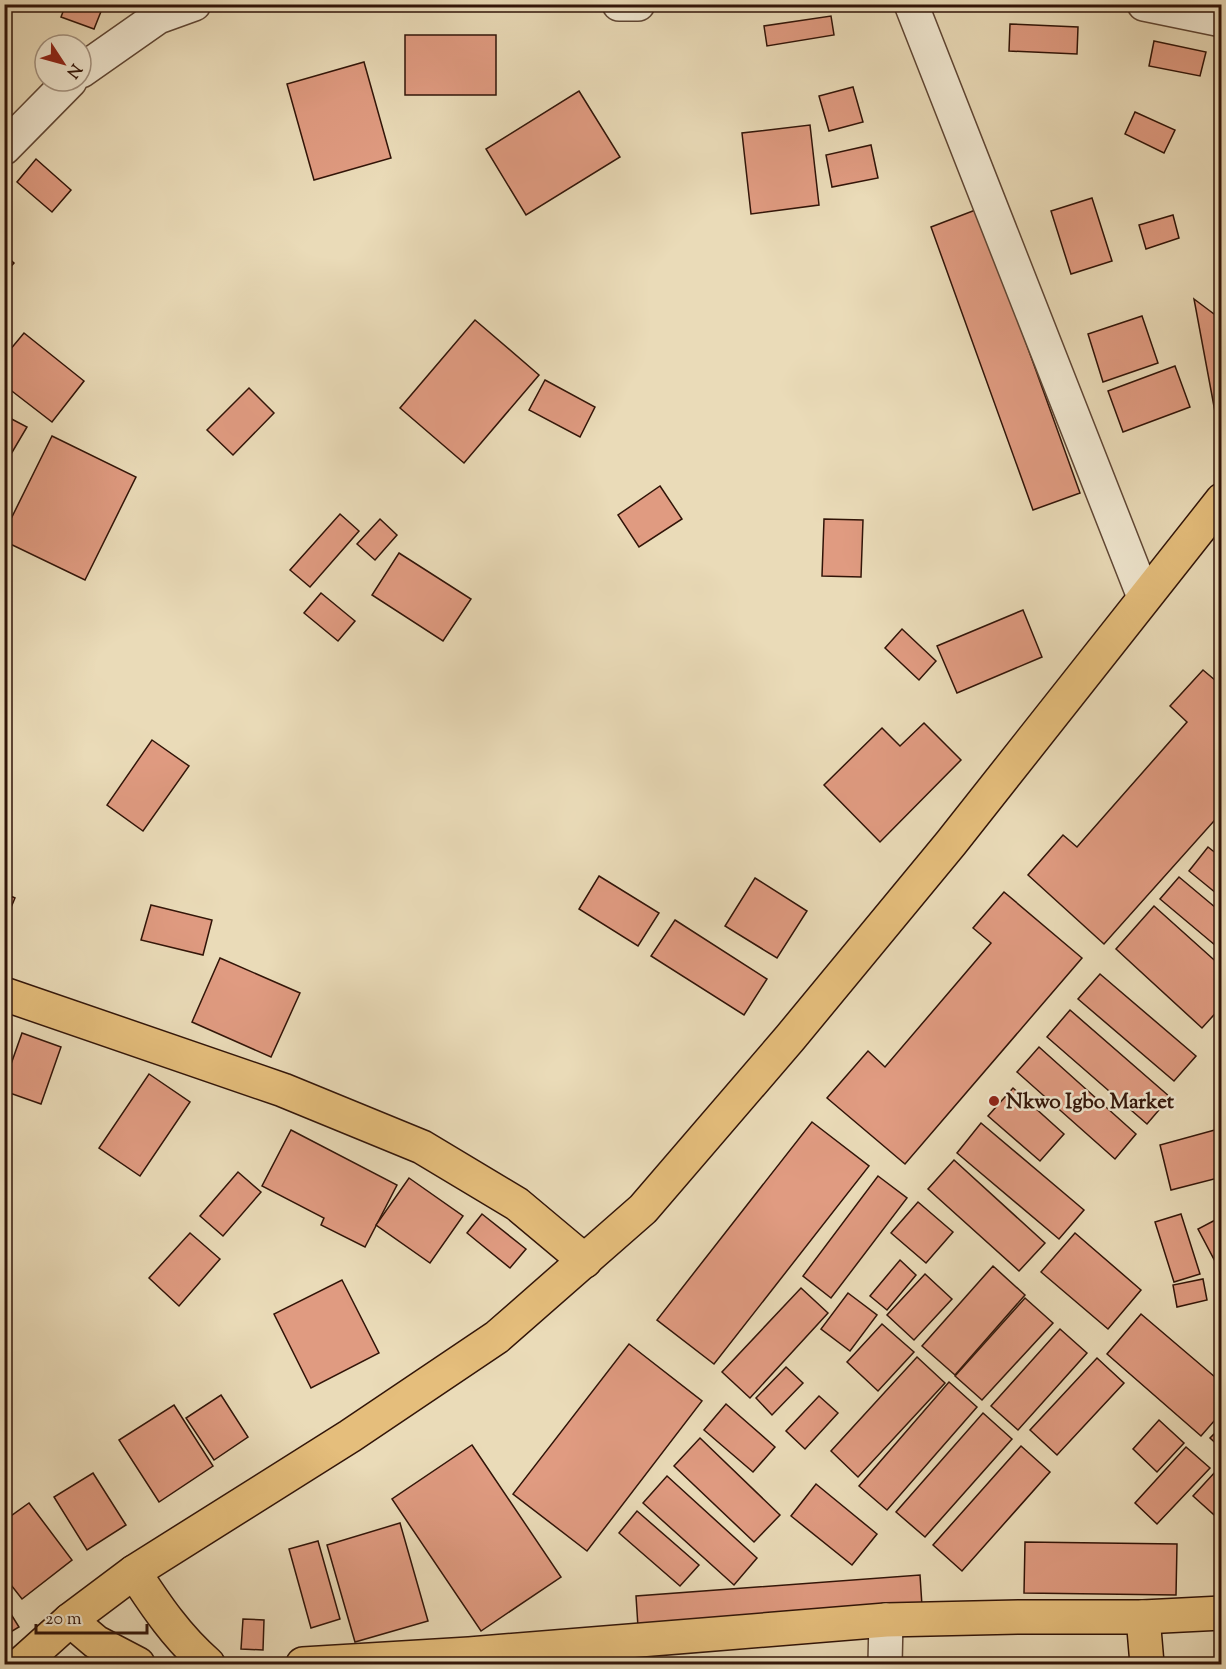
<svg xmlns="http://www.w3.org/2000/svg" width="1226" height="1669" viewBox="0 0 1226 1669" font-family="'Sorts Mill Goudy',serif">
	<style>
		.building { fill: #e09b81; stroke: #311408; stroke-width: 1.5 }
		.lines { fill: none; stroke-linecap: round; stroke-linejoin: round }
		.minor-casing { stroke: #5f4634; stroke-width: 36 }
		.major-casing { stroke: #311408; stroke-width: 36 }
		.minor { stroke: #f1e8d1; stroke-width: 33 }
		.major { stroke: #e5be7c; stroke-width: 33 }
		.poi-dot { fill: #8f2418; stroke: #f1e8d1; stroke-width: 2 }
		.labels { text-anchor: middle; stroke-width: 5; stroke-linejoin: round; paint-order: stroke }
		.poi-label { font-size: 21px; font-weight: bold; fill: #311408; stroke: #f1e8d1; text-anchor: start }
	</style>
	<rect width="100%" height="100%" fill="#eadbb8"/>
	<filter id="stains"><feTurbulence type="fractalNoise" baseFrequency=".00333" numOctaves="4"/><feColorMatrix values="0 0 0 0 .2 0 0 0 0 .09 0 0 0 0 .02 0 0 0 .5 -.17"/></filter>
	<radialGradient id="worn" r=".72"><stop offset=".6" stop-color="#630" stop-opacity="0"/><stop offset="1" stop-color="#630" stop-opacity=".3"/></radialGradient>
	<g class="building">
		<polygon points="66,4 104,4 94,29 61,17"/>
		<polygon points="831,16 834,35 767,46 764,26"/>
		<polygon points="1010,24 1078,27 1077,54 1009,51"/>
		<rect x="405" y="35" width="91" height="60"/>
		<polygon points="1154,41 1206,52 1200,76 1149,66"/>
		<polygon points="364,62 391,158 314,180 287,84"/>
		<polygon points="853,87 863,122 829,131 819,96"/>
		<polygon points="579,91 620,157 526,215 486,149"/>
		<polygon points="1135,112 1175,130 1164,153 1125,134"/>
		<polygon points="810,125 819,205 751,214 742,133"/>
		<polygon points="871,145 878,178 832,187 826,155"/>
		<polygon points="36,159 71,190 52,212 17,182"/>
		<polygon points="1092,198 1112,261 1071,274 1051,211"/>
		<polygon points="978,209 1080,493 1033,510 931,227"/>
		<polygon points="1173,215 1179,238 1146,249 1139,225"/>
		<polygon points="4,254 14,263 4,274"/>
		<polygon points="1194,299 1222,320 1221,444"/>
		<polygon points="1142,316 1158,363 1103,382 1088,334"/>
		<polygon points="475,320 539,375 464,463 400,408"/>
		<polygon points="24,333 84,381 52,422 4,385 4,357"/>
		<polygon points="1175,366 1190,407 1123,432 1108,391"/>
		<polygon points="545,380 595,407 580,437 529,410"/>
		<polygon points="249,388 274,413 233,455 207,430"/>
		<polygon points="4,415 27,427 4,466"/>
		<polygon points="52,436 136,477 85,580 4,541 4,533"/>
		<polygon points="660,486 682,519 639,547 618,515"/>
		<polygon points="340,514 359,531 310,587 290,570"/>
		<polygon points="380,519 397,535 375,560 357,544"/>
		<polygon points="824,519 863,520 861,577 822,576"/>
		<polygon points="399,553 471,599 443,641 372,595"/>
		<polygon points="321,593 355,621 338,641 304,613"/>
		<polygon points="1023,610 1042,657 957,693 937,646"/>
		<polygon points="902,629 936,661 919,680 885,648"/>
		<polygon points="1203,670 1222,686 1222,812 1104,944 1028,875 1063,835 1077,847 1187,722 1170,706"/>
		<polygon points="924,723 961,760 880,842 824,785 882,728 900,746"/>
		<polygon points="152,740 189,766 143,831 107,805"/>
		<polygon points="1208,847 1222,858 1222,898 1189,871"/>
		<polygon points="599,876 659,913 638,946 579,909"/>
		<polygon points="1179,877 1222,913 1222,951 1160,899"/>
		<polygon points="755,878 807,911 777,958 725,926"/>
		<polygon points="1004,892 1082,958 905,1164 827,1098 868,1051 885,1067 991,943 973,928"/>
		<polygon points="4,893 15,898 4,924"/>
		<polygon points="151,905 212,920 203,955 141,940"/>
		<polygon points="1154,906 1222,967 1222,1006 1202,1028 1116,949"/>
		<polygon points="675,920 767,979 744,1015 651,956"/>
		<polygon points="220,958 300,993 271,1057 192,1022"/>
		<polygon points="1100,974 1196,1056 1174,1081 1078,999"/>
		<polygon points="1070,1010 1170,1097 1147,1124 1047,1037"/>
		<polygon points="22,1033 61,1047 41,1104 4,1091 4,1084"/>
		<polygon points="1039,1047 1136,1134 1115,1159 1017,1072"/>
		<polygon points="149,1074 190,1102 140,1176 99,1148"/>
		<polygon points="1013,1088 1064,1134 1040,1161 988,1116"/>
		<polygon points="812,1122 869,1166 714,1364 657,1320"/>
		<polygon points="981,1123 1084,1210 1059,1239 957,1153"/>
		<polygon points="1222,1128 1222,1177 1171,1190 1160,1145"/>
		<polygon points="291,1130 397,1185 365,1247 321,1225 324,1218 262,1186"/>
		<polygon points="954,1160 1045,1243 1019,1271 928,1189"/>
		<polygon points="238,1172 261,1192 223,1236 200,1216"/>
		<polygon points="878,1176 907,1198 831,1298 803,1276"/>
		<polygon points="409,1178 463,1216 430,1263 376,1225"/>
		<polygon points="918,1202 953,1232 926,1263 891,1233"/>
		<polygon points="482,1214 526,1249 510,1268 467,1233"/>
		<polygon points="1181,1214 1200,1274 1174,1282 1155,1222"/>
		<polygon points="1219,1218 1222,1222 1222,1263 1217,1265 1198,1229"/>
		<polygon points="190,1233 220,1259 179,1306 149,1278"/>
		<polygon points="1075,1233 1141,1290 1108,1329 1041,1272"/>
		<polygon points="900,1260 916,1275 887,1310 870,1296"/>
		<polygon points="993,1266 1025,1295 955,1375 922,1346"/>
		<polygon points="925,1274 952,1299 914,1340 887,1315"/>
		<polygon points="1203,1279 1207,1300 1177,1307 1173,1285"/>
		<polygon points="342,1280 379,1353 311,1388 274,1314"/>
		<polygon points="801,1288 828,1313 750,1398 722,1372"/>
		<polygon points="848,1293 877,1315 850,1351 821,1329"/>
		<polygon points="1025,1298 1053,1323 982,1400 955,1376"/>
		<polygon points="1141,1314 1222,1383 1222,1412 1201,1436 1107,1354"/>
		<polygon points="882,1324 914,1352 878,1391 847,1362"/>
		<polygon points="1060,1329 1087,1353 1018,1430 991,1406"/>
		<polygon points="629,1344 702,1401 587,1551 513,1494"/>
		<polygon points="917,1357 945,1383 858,1477 831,1451"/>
		<polygon points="1097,1358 1124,1383 1057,1455 1030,1430"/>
		<polygon points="786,1367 803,1383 772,1415 756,1398"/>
		<polygon points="949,1382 977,1407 887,1510 859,1486"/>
		<polygon points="221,1395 248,1437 214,1460 186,1418"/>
		<polygon points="819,1396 838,1413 805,1449 786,1431"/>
		<polygon points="726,1404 775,1447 753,1472 704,1430"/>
		<polygon points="174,1405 213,1466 159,1502 119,1440"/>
		<polygon points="983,1413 1012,1439 925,1537 896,1512"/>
		<polygon points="1159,1420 1184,1443 1157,1472 1133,1449"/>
		<polygon points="1222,1426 1222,1449 1210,1438"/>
		<polygon points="700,1438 780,1515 754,1542 674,1466"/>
		<polygon points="472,1445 561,1577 481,1631 392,1499"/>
		<polygon points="1021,1446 1050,1472 962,1571 933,1545"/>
		<polygon points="1186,1447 1210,1468 1157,1524 1135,1503"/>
		<polygon points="1216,1471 1222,1476 1222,1522 1193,1496"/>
		<polygon points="93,1473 126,1525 87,1550 54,1497"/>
		<polygon points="667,1476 757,1558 734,1585 643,1503"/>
		<polygon points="816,1484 877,1534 852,1565 791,1516"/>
		<polygon points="29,1503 72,1560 22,1599 4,1576 4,1521"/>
		<polygon points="637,1511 699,1565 680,1586 619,1533"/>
		<polygon points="400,1523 428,1621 355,1642 327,1545"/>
		<polygon points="318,1541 340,1619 311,1628 289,1549"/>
		<polygon points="1025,1542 1177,1544 1176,1595 1024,1593"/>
		<polygon points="920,1575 922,1606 638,1627 636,1596"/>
		<polygon points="4,1603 19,1627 4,1636"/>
		<polygon points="243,1619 264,1620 263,1650 241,1649"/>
	</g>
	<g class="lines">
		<defs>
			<g id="minor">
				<polyline points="619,4 638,4"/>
				<polyline points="911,4 1144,597"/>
				<polyline points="1144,4 1222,20"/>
				<polyline points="81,71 158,17 194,4"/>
				<polyline points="4,148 70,81"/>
				<polyline points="885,1664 886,1620"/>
			</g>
			<g id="major">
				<polyline points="4,994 283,1090 422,1147 517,1204 585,1261"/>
				<path d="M134,1572C156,1606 177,1637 208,1664"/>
				<polyline points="1143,1617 1147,1664"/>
				<polyline points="70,1620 96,1642 138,1664"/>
				<polyline points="21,1664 70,1620 134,1572 350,1436 497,1337 643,1209 790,1038 951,843 1222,500"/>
				<polyline points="303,1664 469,1654 886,1620 1019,1617 1143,1617 1222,1613"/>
			</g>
		</defs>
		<use href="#minor" class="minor-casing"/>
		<use href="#major" class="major-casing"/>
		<use href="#minor" class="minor"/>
		<use href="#major" class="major"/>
	</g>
	<circle class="poi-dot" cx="994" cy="1101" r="6"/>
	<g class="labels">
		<g class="poi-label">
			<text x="1006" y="1108">Nkwo Igbo Market</text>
		</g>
	</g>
	<rect width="1226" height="1669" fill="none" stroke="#eadbb8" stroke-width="24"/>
	<rect x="6" y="6" width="1214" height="1657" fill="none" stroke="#311408" stroke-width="3"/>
	<rect x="12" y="12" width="1202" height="1645" fill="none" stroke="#311408" stroke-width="1.5"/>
	<g transform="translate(63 63) rotate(126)"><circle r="28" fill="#f1e8d1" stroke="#a49381" stroke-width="1.5"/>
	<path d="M0-4.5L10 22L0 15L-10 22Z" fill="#8f2418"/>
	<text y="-9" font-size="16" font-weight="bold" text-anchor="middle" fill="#311408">N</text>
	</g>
	<path d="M36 1624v9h111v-9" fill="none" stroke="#311408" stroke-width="3"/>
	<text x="45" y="1624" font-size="18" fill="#311408" stroke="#f1e8d1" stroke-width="4.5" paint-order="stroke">20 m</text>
	<rect width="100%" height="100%" filter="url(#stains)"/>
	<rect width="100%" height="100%" fill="url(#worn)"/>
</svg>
